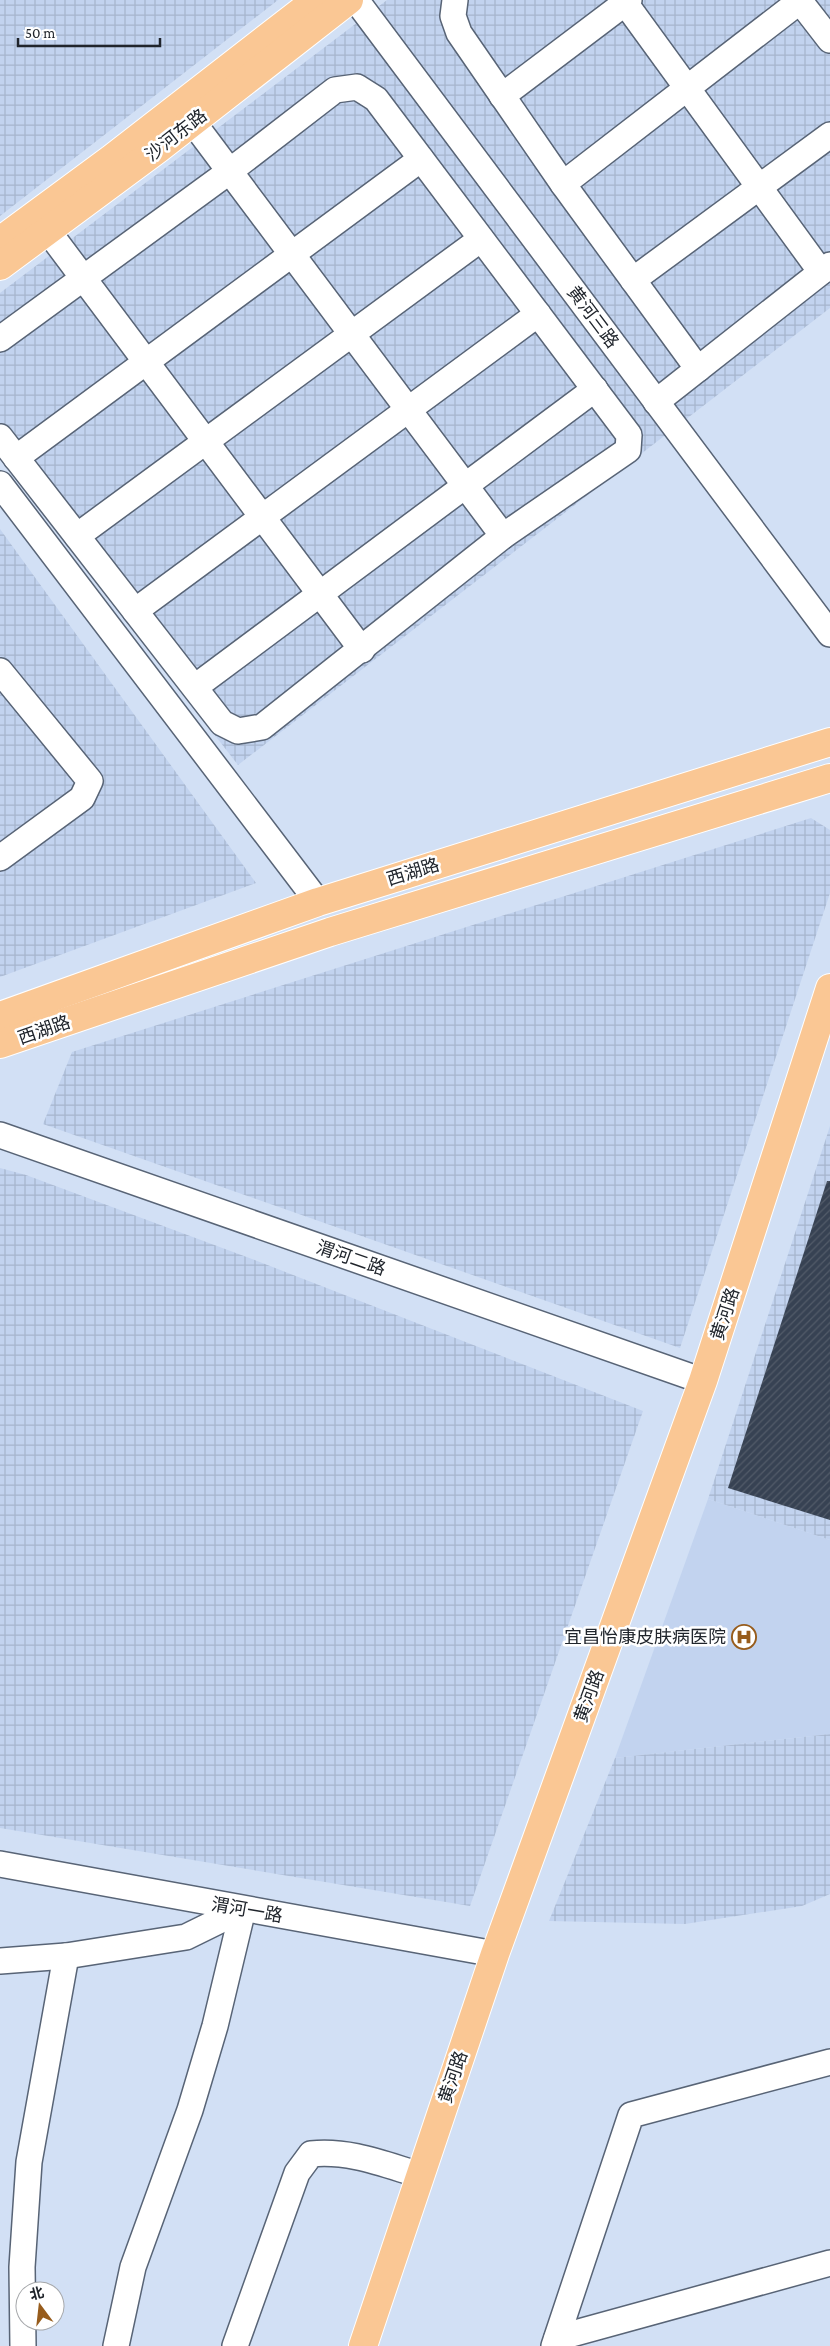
<svg xmlns="http://www.w3.org/2000/svg" width="830" height="2346" viewBox="0 0 830 2346" font-family="'Crimson Pro','Noto Sans SC',serif">
	<style>
		.built { fill: #c2d3ef }
		.industrial { fill: url(#industrial-grid) }
		.building { fill: url(#building-hatch) }
		.lines { fill: none; stroke-linecap: round; stroke-linejoin: round }
		.minor-casing { stroke: #586476; stroke-width: 28 }
		.major-casing { stroke: #fff; stroke-width: 30 }
		.minor { stroke: #fff; stroke-width: 25 }
		.major { stroke: #fac794; stroke-width: 28 }
		.labels { text-anchor: middle; stroke-width: 5; stroke-linejoin: round; paint-order: stroke }
		.street-label { font-size: 18px; fill: #20252c; stroke: #fff }
		.poi-label { font-size: 18px; fill: #20252c; stroke: #fff; text-anchor: end }
	</style>
	<defs>
		<pattern id="industrial-grid" width="8" height="8" patternUnits="userSpaceOnUse" patternTransform="scale(1.25)"><rect width="8" height="8" fill="#c2d3ef"/><path d="M0 4h8M4 0v8" fill="none" stroke="#a6b5cd"/></pattern>
		<pattern id="building-hatch" width="6" height="6" patternUnits="userSpaceOnUse" patternTransform="scale(1.25)"><rect width="6" height="6" fill="#374253"/><path d="M-1 1l2-2M0 6l6-6M5 7l2-2" fill="none" stroke="#525b69"/></pattern>
	</defs>
	<rect width="100%" height="100%" fill="#d2e0f5"/>
	<polygon class="built" points="708,1499 830,1540 830,1734 615,1758"/>
	<g class="industrial">
		<polygon points="0,0 278,0 0,216"/>
		<polygon points="387,0 830,0 830,308 238,765 0,459 0,293"/>
		<polygon points="0,529 256,883 0,977"/>
		<polygon points="811,818 830,830 830,893 680,1348 43,1124 72,1052"/>
		<polygon points="830,1126 830,1540 708,1499"/>
		<polygon points="0,1168 26,1175 252,1259 643,1411 470,1906 0,1828"/>
		<polygon points="830,1734 830,1894 802,1906 685,1924 549,1921 615,1758"/>
	</g>
	<polygon class="building" points="827,1181 830,1181 830,1520 728,1488"/>
	<g class="lines">
		<defs>
			<g id="minor">
				<polyline points="356,0 830,634"/>
				<polyline points="455,0 453,16 459,33 563,184 698,369"/>
				<polyline points="623,0 821,272"/>
				<polyline points="799,0 830,40"/>
				<polyline points="502,96 629,0"/>
				<polyline points="180,105 503,536"/>
				<polyline points="563,184 800,1"/>
				<polyline points="36,215 362,650"/>
				<polyline points="633,280 830,135"/>
				<polyline points="0,339 230,171 335,90 357,87 376,99 629,435 628,450 503,536 262,727 238,731 222,723 0,437"/>
				<polyline points="656,402 830,265"/>
				<polyline points="16,458 421,159"/>
				<polyline points="0,484 318,902"/>
				<polyline points="77,536 481,239"/>
				<polyline points="135,611 538,314"/>
				<polyline points="0,671 90,781 82,798 0,858"/>
				<polyline points="195,687 595,389"/>
				<polyline points="0,1135 703,1381"/>
				<polyline points="0,1864 495,1954"/>
				<polyline points="0,1961 66,1956 186,1937 243,1909"/>
				<polyline points="557,2338 830,2263"/>
				<polyline points="23,2346 22,2267 29,2162 66,1956"/>
				<polyline points="116,2346 133,2267 190,2110 215,2026 243,1909"/>
				<path d="M235,2346L297,2173L311,2154C349,2150 383,2164 420,2175"/>
				<polyline points="554,2346 631,2115 830,2062"/>
			</g>
			<g id="major">
				<polyline points="0,241 111,159 316,0"/>
				<polyline points="0,266 158,149 349,0"/>
				<polyline points="0,1016 318,902 830,742"/>
				<polyline points="0,1044 330,932 830,778"/>
				<polyline points="363,2346 495,1954 703,1381 830,988"/>
			</g>
		</defs>
		<use href="#minor" class="minor-casing"/>
		<use href="#major" class="major-casing"/>
		<use href="#minor" class="minor"/>
		<use href="#major" class="major"/>
	</g>
	<defs>
		<symbol id="hospital-ring" viewBox="-11 -11 22 22"><circle r="9.5" fill="#fff" stroke="#975c1c" stroke-width="1.5"/><path d="M-5-5h3v3.5h4V-5h3V5h-3V1.5h-4V5h-3Z" fill="#975c1c"/></symbol>
	</defs>
	<g fill-rule="evenodd">
		<use href="#hospital-ring" x="730" y="1623" width="28" height="28"/>
	</g>
	<g class="labels">
		<g class="street-label">
			<text transform="translate(176 135) rotate(-38)" y="6">沙河东路</text>
			<text transform="translate(593 317) rotate(53)" y="6">黄河三路</text>
			<text transform="translate(413 872) rotate(-17)" y="6">西湖路</text>
			<text transform="translate(44 1030) rotate(-19)" y="6">西湖路</text>
			<text transform="translate(351 1258) rotate(19)" y="6">渭河二路</text>
			<text transform="translate(725 1314) rotate(-72)" y="6">黄河路</text>
			<text transform="translate(589 1696) rotate(-70)" y="6">黄河路</text>
			<text transform="translate(247 1910) rotate(10)" y="6">渭河一路</text>
			<text transform="translate(453 2077) rotate(-71)" y="6">黄河路</text>
		</g>
		<g class="poi-label">
			<text x="726" y="1643">宜昌怡康皮肤病医院</text>
		</g>
	</g>
	<g transform="translate(40 2306) rotate(345)"><circle r="24" fill="#ffffff" stroke="#a6a8ab"/>
	<path d="M0-4L9 19L0 12L-9 19Z" fill="#975c1c"/>
	<text y="-8" font-size="14" font-weight="bold" text-anchor="middle" fill="#20252c">北</text>
	</g>
	<path d="M18 38v8h142v-8" fill="none" stroke="#20252c" stroke-width="2.5"/>
	<text x="25" y="38" font-size="15" fill="#20252c" stroke="#ffffff" stroke-width="4" paint-order="stroke">50 m</text>
</svg>
